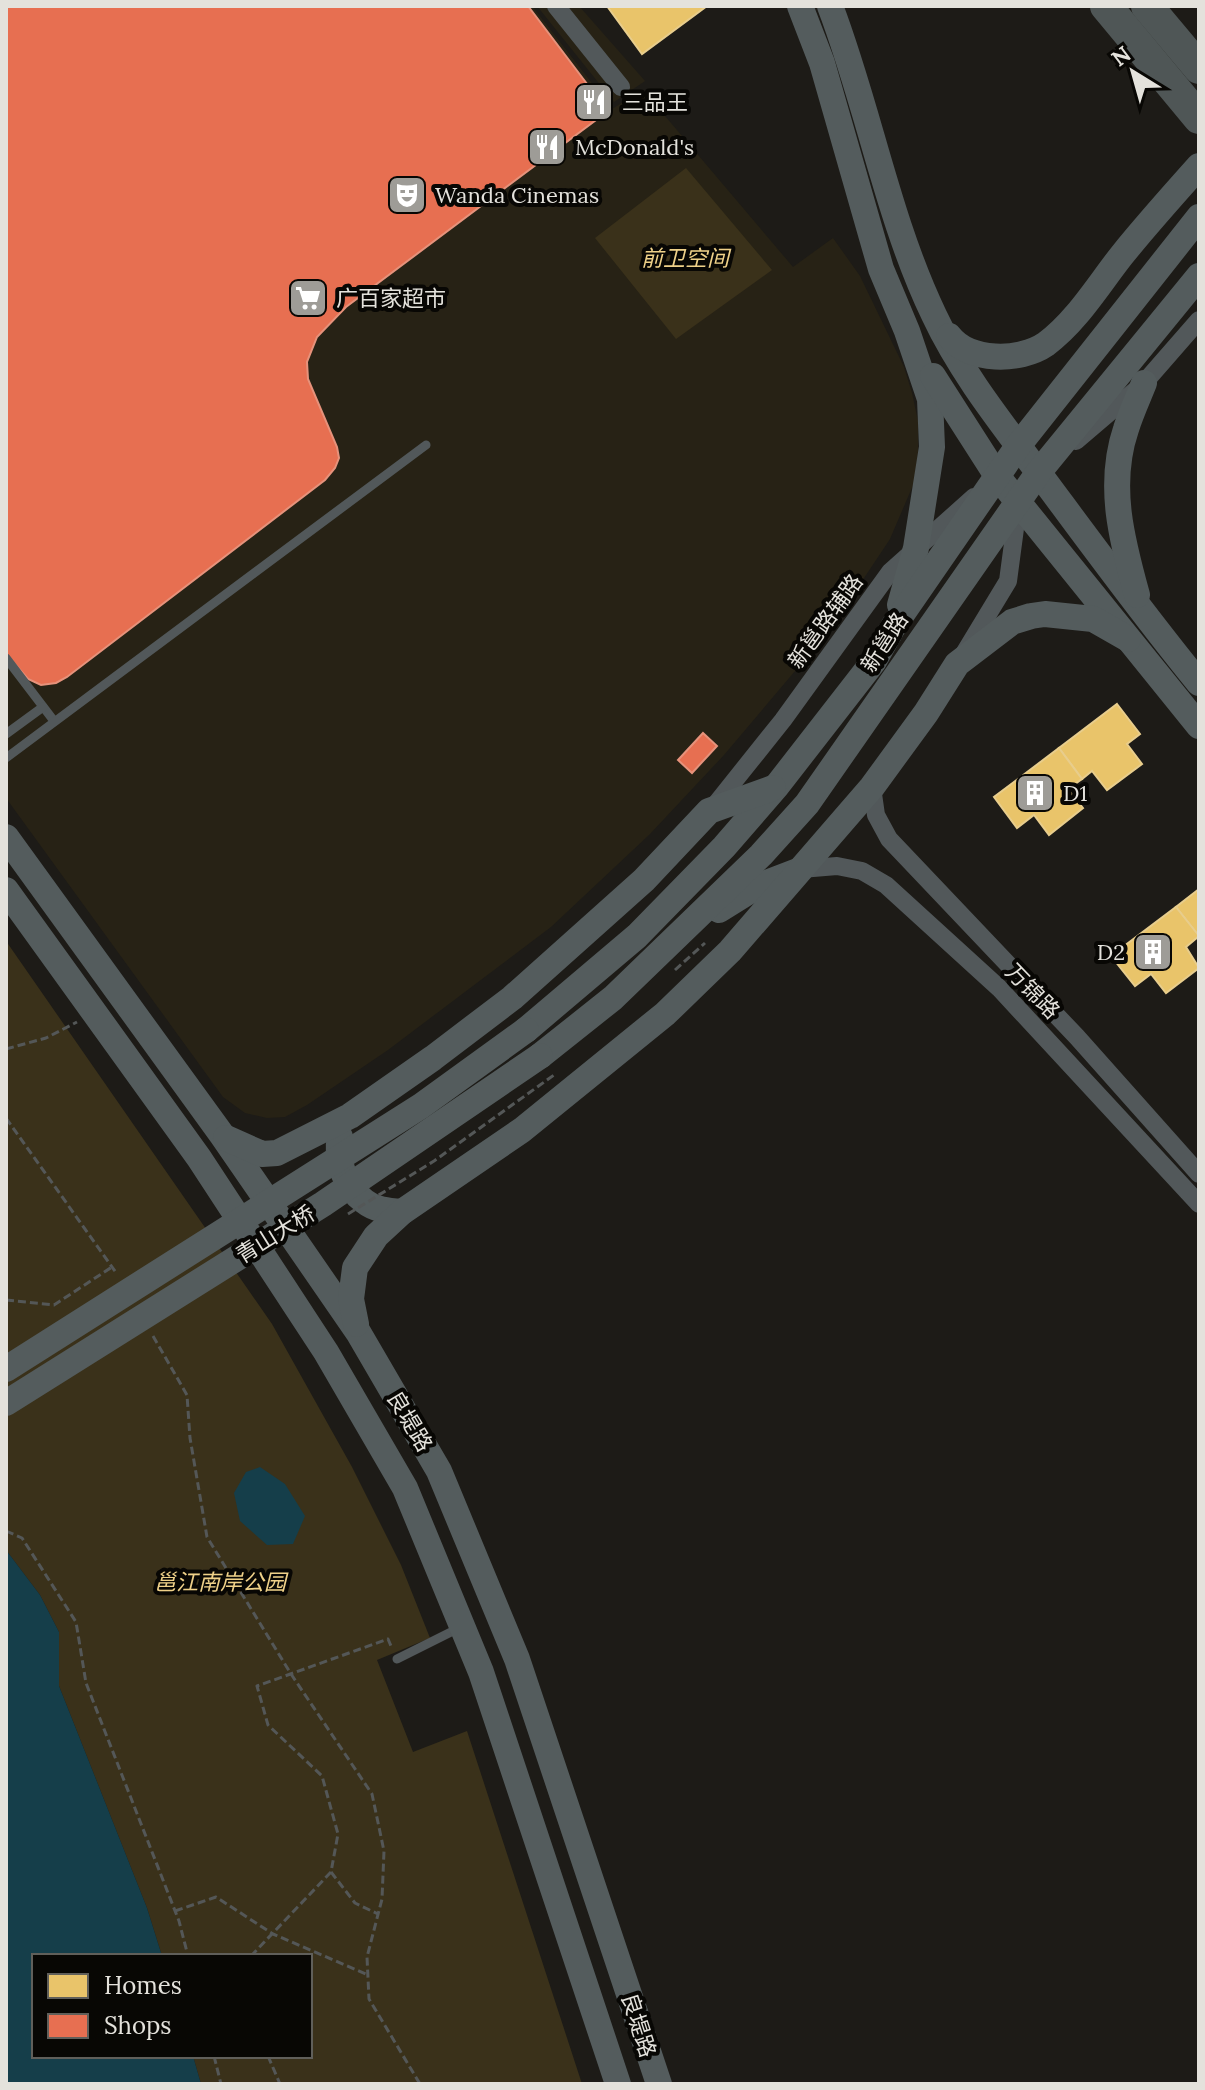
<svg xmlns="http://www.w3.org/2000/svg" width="1205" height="2090" viewBox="0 0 1205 2090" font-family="Lora,'Noto Sans SC',serif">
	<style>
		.built { fill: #272215 }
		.green { fill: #3a311a }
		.water { fill: #153e4a }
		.homes { fill: #e9c46a; stroke: #e8cd8c; stroke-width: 2 }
		.shops { fill: #e76f51; stroke: #e6927b; stroke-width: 2 }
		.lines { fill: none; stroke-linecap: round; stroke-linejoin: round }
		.path { stroke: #545757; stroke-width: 3; stroke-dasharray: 8 4; stroke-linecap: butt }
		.lane { stroke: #52585a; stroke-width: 9 }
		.street { stroke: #52585a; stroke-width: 18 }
		.secondary { stroke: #545c5d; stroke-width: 26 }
		.highway { stroke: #4f5656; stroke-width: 32 }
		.path-bridge { stroke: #545757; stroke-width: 3; stroke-dasharray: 8 4; stroke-linecap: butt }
		.secondary-bridge { stroke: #545c5d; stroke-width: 26 }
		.labels { text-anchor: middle; stroke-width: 8; stroke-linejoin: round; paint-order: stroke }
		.poi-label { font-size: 22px; fill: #e4e2dc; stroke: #080704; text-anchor: start }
		.park-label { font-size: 22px; font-style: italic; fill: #efd189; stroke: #080704 }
		.street-label { font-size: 22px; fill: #e4e2dc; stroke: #080704 }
	</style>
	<rect width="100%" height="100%" fill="#1d1b17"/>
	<g class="built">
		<polygon points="6,6 532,6 612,109 643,90 793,267 833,238 860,276 904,367 912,393 918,421 918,452 914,483 890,539 828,632 724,755 650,834 551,927 388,1050 307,1105 285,1117 267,1118 245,1113 223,1097 6,798"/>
		<polygon points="537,6 579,6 645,81 614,102"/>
	</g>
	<g class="green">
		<polygon points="686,168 772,270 676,339 595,238"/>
		<polygon points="6,941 272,1324 352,1467 401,1565 430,1638 377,1660 413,1752 467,1731 582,2084 201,2084 193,2056 310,2056 310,1956 162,1956 147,1908 59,1686 59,1632 40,1595 6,1550"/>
	</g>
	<g class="water">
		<polygon points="260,1467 285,1484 305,1516 293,1544 267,1545 240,1521 234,1493 246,1472"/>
		<polygon points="6,1550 40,1595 59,1632 59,1686 147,1908 162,1956 34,1956 34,2056 193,2056 201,2084 6,2084"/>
	</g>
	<g class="homes">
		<polygon points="607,6 707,6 642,54"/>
		<polygon points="1117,704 1140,734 1127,744 1142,764 1107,790 1092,771 1082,779 1059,748"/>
		<polygon points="1059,748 1082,779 1068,789 1083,808 1049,835 1034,815 1017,828 994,797"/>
		<polygon points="1199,889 1199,936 1176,907"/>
		<polygon points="1176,907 1199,936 1186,947 1199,968 1166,993 1151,974 1135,986 1111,956"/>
	</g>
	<g class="shops">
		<polygon points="6,6 528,6 603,105 603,110 596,120 346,307 317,337 307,362 308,379 337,447 339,458 335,468 325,480 67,677 56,683 41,685 28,679 6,654"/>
		<polygon points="703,733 717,746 692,773 678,760"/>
	</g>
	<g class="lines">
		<g class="path">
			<polyline points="675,970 705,943"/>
			<polyline points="6,1049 46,1038 77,1022"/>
			<polyline points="6,1118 117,1274"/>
			<polyline points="6,1300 54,1305 112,1267"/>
			<polyline points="153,1336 187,1395 190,1438 207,1537 291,1674 372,1794 384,1851 382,1899 367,1957 369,1999 420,2084"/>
			<polyline points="6,1531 22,1538 76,1622 86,1683 179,1921 188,1956"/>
			<polyline points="331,1872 355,1903 378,1914"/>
			<polyline points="175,1911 216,1897 273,1934 368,1975"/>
			<polyline points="251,1956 331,1872 338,1834 322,1776 268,1725 257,1686 388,1639 391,1646"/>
			<polyline points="214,2056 221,2084"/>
			<polyline points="268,2056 280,2084"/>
		</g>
		<g class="lane">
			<polyline points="6,658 54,721"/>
			<polyline points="6,734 43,707"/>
			<polyline points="6,758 426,445"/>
			<polyline points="397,1659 459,1628"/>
		</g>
		<g class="street">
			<polyline points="556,6 621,87"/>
			<polyline points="1076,441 1144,383 1199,320"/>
			<polyline points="965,652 1008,581 1018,506"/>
			<polyline points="872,787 876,815 889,839 1077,1037 1199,1174"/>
			<polyline points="711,810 783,720 890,572 974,497"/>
			<polyline points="801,869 837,866 862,871 886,885 999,988 1199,1204"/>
		</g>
		<g class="secondary">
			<polyline points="800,6 822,63 881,269 907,331 930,399 932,447 916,548 900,605"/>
			<path d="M830,6C869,108 887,217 934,315C961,373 1003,425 1041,476C1093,546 1144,616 1199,683"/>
			<path d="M949,336C969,362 1020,362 1046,344C1077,321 1099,284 1122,255C1147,224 1173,195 1199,166"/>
			<polyline points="933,376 997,476 1199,726"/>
			<path d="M1137,595C1122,541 1107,485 1126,429C1131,413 1138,398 1144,383"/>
			<polyline points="6,837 222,1135 358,1332 439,1471 517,1659 659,2084"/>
			<polyline points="6,890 199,1158 326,1352 405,1488 481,1672 618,2084"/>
			<polyline points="719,910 756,887 798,871"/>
			<polyline points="526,1030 637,936 724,847 776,787 874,661 893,627 1018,446 1199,217"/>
			<polyline points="540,1056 613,998 761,855 807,804 1038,473 1199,276"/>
			<path d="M340,1137C335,1159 345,1187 364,1201C375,1210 388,1211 402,1212"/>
			<polyline points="226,1138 262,1154 277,1153 350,1116 433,1058 512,998 644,880 709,811 773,788"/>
			<polyline points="356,1324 351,1299 355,1268 376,1236 402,1212 522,1130 665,1014 730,951 872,787 926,713 957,664 1012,622 1031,616 1045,614 1093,619 1128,639"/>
		</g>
		<g class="highway">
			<polyline points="1106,6 1199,118"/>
			<polyline points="1147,6 1199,68"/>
		</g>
		<polyline class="path-bridge" points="348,1214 434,1161 554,1075"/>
		<g class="secondary-bridge">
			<polyline points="6,1369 421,1106 526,1030"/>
			<polyline points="6,1403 323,1204 540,1056"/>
		</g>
	</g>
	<defs>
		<symbol id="restaurant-square" viewBox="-11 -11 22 22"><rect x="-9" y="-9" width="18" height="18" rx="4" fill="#9e9c97" stroke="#080704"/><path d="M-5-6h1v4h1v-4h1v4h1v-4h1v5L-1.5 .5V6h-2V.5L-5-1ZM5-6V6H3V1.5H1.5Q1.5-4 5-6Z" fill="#fff"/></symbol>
		<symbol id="theatre-square" viewBox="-11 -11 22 22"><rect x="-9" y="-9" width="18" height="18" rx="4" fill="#9e9c97" stroke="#080704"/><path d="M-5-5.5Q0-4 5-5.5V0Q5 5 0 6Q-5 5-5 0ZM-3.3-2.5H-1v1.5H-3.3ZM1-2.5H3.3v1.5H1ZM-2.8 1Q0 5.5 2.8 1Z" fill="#fff"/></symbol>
		<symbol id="supermarket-square" viewBox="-11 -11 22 22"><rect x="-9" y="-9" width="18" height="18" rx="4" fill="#9e9c97" stroke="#080704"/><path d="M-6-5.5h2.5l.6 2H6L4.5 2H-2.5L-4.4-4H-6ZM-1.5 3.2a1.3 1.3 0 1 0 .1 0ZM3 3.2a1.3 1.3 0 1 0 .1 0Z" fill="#fff"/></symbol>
		<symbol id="building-square" viewBox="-11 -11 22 22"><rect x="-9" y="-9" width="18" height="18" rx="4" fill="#9e9c97" stroke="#080704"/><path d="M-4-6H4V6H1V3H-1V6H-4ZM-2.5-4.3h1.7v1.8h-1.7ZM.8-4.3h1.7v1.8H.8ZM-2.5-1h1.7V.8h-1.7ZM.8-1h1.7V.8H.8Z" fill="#fff"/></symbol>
	</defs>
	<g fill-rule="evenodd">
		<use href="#restaurant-square" x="572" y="80" width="44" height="44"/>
		<use href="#restaurant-square" x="525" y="125" width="44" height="44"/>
		<use href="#theatre-square" x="385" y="173" width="44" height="44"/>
		<use href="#supermarket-square" x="286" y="276" width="44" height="44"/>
		<use href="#building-square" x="1013" y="771" width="44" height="44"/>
		<use href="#building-square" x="1131" y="930" width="44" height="44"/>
	</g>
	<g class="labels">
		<g class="poi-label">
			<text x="622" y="110">三品王</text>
			<text x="575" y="155">McDonald's</text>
			<text x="435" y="203">Wanda Cinemas</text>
			<text x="336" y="306">广百家超市</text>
			<text x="1063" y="801">D1</text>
			<text x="1125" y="960" text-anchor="end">D2</text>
		</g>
		<g class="park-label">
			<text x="685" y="266">前卫空间</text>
			<text x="220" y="1590">邕江南岸公园</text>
		</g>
		<g class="street-label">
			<text transform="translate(825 621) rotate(-54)" y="8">新邕路辅路</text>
			<text transform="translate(884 642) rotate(-57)" y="8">新邕路</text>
			<text transform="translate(1033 991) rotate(46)" y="8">万锦路</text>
			<text transform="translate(275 1234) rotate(-32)" y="8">青山大桥</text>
			<text transform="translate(410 1421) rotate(59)" y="8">良堤路</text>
			<text transform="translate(639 2025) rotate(72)" y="8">良堤路</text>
		</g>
	</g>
	<rect width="1205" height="2090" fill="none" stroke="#e4e2dc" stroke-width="16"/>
	<rect x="32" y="1954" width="280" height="104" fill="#080704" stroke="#605f5a" stroke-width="2"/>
	<rect x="48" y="1974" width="40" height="24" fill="#e9c46a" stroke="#605f5a" stroke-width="2"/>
	<text x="104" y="1994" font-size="24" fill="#e4e2dc">Homes</text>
	<rect x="48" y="2014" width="40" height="24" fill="#e76f51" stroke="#605f5a" stroke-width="2"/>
	<text x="104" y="2034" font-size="24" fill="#e4e2dc">Shops</text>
	<g transform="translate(1133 72) rotate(323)" stroke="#080704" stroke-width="6" paint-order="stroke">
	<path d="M0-6L14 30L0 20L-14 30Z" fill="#e4e2dc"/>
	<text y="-12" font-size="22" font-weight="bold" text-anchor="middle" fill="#e4e2dc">N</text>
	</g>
</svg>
